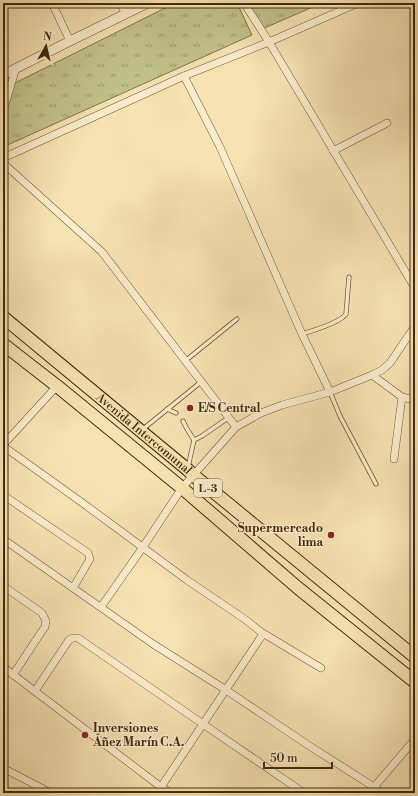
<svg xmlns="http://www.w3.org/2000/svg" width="418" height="796" viewBox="0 0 418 796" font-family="'Libre Bodoni',serif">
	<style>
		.grass { fill: url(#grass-tufts); stroke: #82764a }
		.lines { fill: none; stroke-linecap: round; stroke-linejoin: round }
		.service-casing { stroke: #6f5935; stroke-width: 5 }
		.minor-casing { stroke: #6f5935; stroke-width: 8 }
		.tertiary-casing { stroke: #6f5935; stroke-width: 10 }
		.primary-casing { stroke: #422b0b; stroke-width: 14 }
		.service { stroke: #faeccd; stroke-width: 3.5 }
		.minor { stroke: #faeccd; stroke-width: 7 }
		.tertiary { stroke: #faeccd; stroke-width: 9 }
		.primary { stroke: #f7e2b2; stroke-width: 12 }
		.poi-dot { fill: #8f2418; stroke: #faeccd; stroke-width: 1.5 }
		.labels { text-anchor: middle; stroke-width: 3; stroke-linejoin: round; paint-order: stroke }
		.shield { fill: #faeccd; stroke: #796545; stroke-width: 1 }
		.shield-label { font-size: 11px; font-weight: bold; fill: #422b0b }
		.poi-label { font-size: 12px; font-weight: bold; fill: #422b0b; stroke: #faeccd; text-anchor: start }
		.street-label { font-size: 12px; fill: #422b0b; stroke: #faeccd }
	</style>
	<defs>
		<pattern id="grass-tufts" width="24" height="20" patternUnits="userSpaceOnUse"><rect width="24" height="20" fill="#c1c289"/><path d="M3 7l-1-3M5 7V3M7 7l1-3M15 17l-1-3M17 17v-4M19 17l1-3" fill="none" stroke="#9e9e6e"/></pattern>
	</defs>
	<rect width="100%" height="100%" fill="#f7e2b2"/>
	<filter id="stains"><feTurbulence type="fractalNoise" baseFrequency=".005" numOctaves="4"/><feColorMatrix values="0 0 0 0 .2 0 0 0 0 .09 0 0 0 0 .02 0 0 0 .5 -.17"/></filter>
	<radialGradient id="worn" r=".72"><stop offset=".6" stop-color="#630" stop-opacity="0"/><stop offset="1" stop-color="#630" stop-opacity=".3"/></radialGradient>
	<g class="grass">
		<polygon points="175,3 237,3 252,35 3,147 3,89"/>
		<polygon points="248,3 322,3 262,29"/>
	</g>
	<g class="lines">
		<defs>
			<g id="service">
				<path d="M302,334C312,331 341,322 346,314L349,277"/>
				<polyline points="185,361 237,319"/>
				<polyline points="330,392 340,416 376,484"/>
				<polyline points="167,409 176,413"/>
				<polyline points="183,421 187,429 194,440 188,467"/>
				<polyline points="143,429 201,382"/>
				<polyline points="194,440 202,436 228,418"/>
				<path d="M415,604C412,607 414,612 415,616"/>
			</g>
			<g id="minor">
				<polyline points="52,3 70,41"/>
				<polyline points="120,3 126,14"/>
				<polyline points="244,3 269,42 415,288"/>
				<polyline points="184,76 220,147 302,334 330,392"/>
				<polyline points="3,111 16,68"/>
				<polyline points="333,151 387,123"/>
				<polyline points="3,158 184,76 269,42 358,3"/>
				<polyline points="3,163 102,252 236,427"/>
				<polyline points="372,375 402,397 415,400"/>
				<polyline points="3,445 57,386"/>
				<polyline points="3,446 84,504 187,580 246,620 261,632 321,668"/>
				<polyline points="394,459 402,397"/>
				<polyline points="3,495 88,553 90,559 73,588"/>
				<polyline points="3,539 153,644 226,690 308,745 374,787 382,793"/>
				<polyline points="3,586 42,613 46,621 45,627 40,634 13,675"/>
				<polyline points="101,607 143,547 182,488 236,427 261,413 282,405 330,392 372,375 382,370 390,363 415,326"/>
				<polyline points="3,667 161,787 171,793"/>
				<polyline points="35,691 69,640 73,638 78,638 203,724 304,793"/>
				<polyline points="3,768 51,793"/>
				<polyline points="161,787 263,634"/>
				<polyline points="369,793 415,739"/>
			</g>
			<polyline id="tertiary" points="3,75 70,41 148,3"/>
			<g id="primary">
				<path id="s1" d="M3,317L188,470L193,475L415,657"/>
				<polyline points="3,344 57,386 182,488 298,588 415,682"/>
			</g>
		</defs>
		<use href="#service" class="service-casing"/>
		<use href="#minor" class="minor-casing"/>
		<use href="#tertiary" class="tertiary-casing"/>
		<use href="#primary" class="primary-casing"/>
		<use href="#service" class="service"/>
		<use href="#minor" class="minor"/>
		<use href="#tertiary" class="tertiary"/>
		<use href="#primary" class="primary"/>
	</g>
	<g class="poi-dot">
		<circle cx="190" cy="408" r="4"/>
		<circle cx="331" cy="535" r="4"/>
		<circle cx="85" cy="735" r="4"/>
	</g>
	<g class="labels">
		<rect class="shield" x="194" y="479" width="28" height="18" rx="3"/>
		<g class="shield-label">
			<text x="208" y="492">L-3</text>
		</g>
		<g class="poi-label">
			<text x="198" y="412">E/S Central</text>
			<text x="323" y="532" text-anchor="end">Supermercado<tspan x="323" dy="14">lima</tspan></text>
			<text x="93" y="732">Inversiones<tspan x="93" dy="14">Áñez Marín C.A.</tspan></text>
		</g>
		<g class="street-label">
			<text dy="4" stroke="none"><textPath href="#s1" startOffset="183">Avenida Intercomunal</textPath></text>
		</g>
	</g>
	<rect width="418" height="796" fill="none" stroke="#f7e2b2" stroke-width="16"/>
	<rect x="4" y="4" width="410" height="788" fill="none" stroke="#422b0b" stroke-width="2"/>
	<rect x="8" y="8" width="402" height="780" fill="none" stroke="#422b0b"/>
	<g transform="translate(46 46) rotate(8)" stroke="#faeccd" stroke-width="3" paint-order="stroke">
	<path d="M0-3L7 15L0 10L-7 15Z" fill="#422b0b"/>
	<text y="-6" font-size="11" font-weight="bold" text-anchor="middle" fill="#422b0b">N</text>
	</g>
	<path d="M264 762v6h68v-6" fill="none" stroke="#422b0b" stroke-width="2"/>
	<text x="270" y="762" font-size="12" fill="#422b0b" stroke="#faeccd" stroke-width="3" paint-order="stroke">50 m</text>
	<rect width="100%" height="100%" filter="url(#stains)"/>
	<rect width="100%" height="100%" fill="url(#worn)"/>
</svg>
